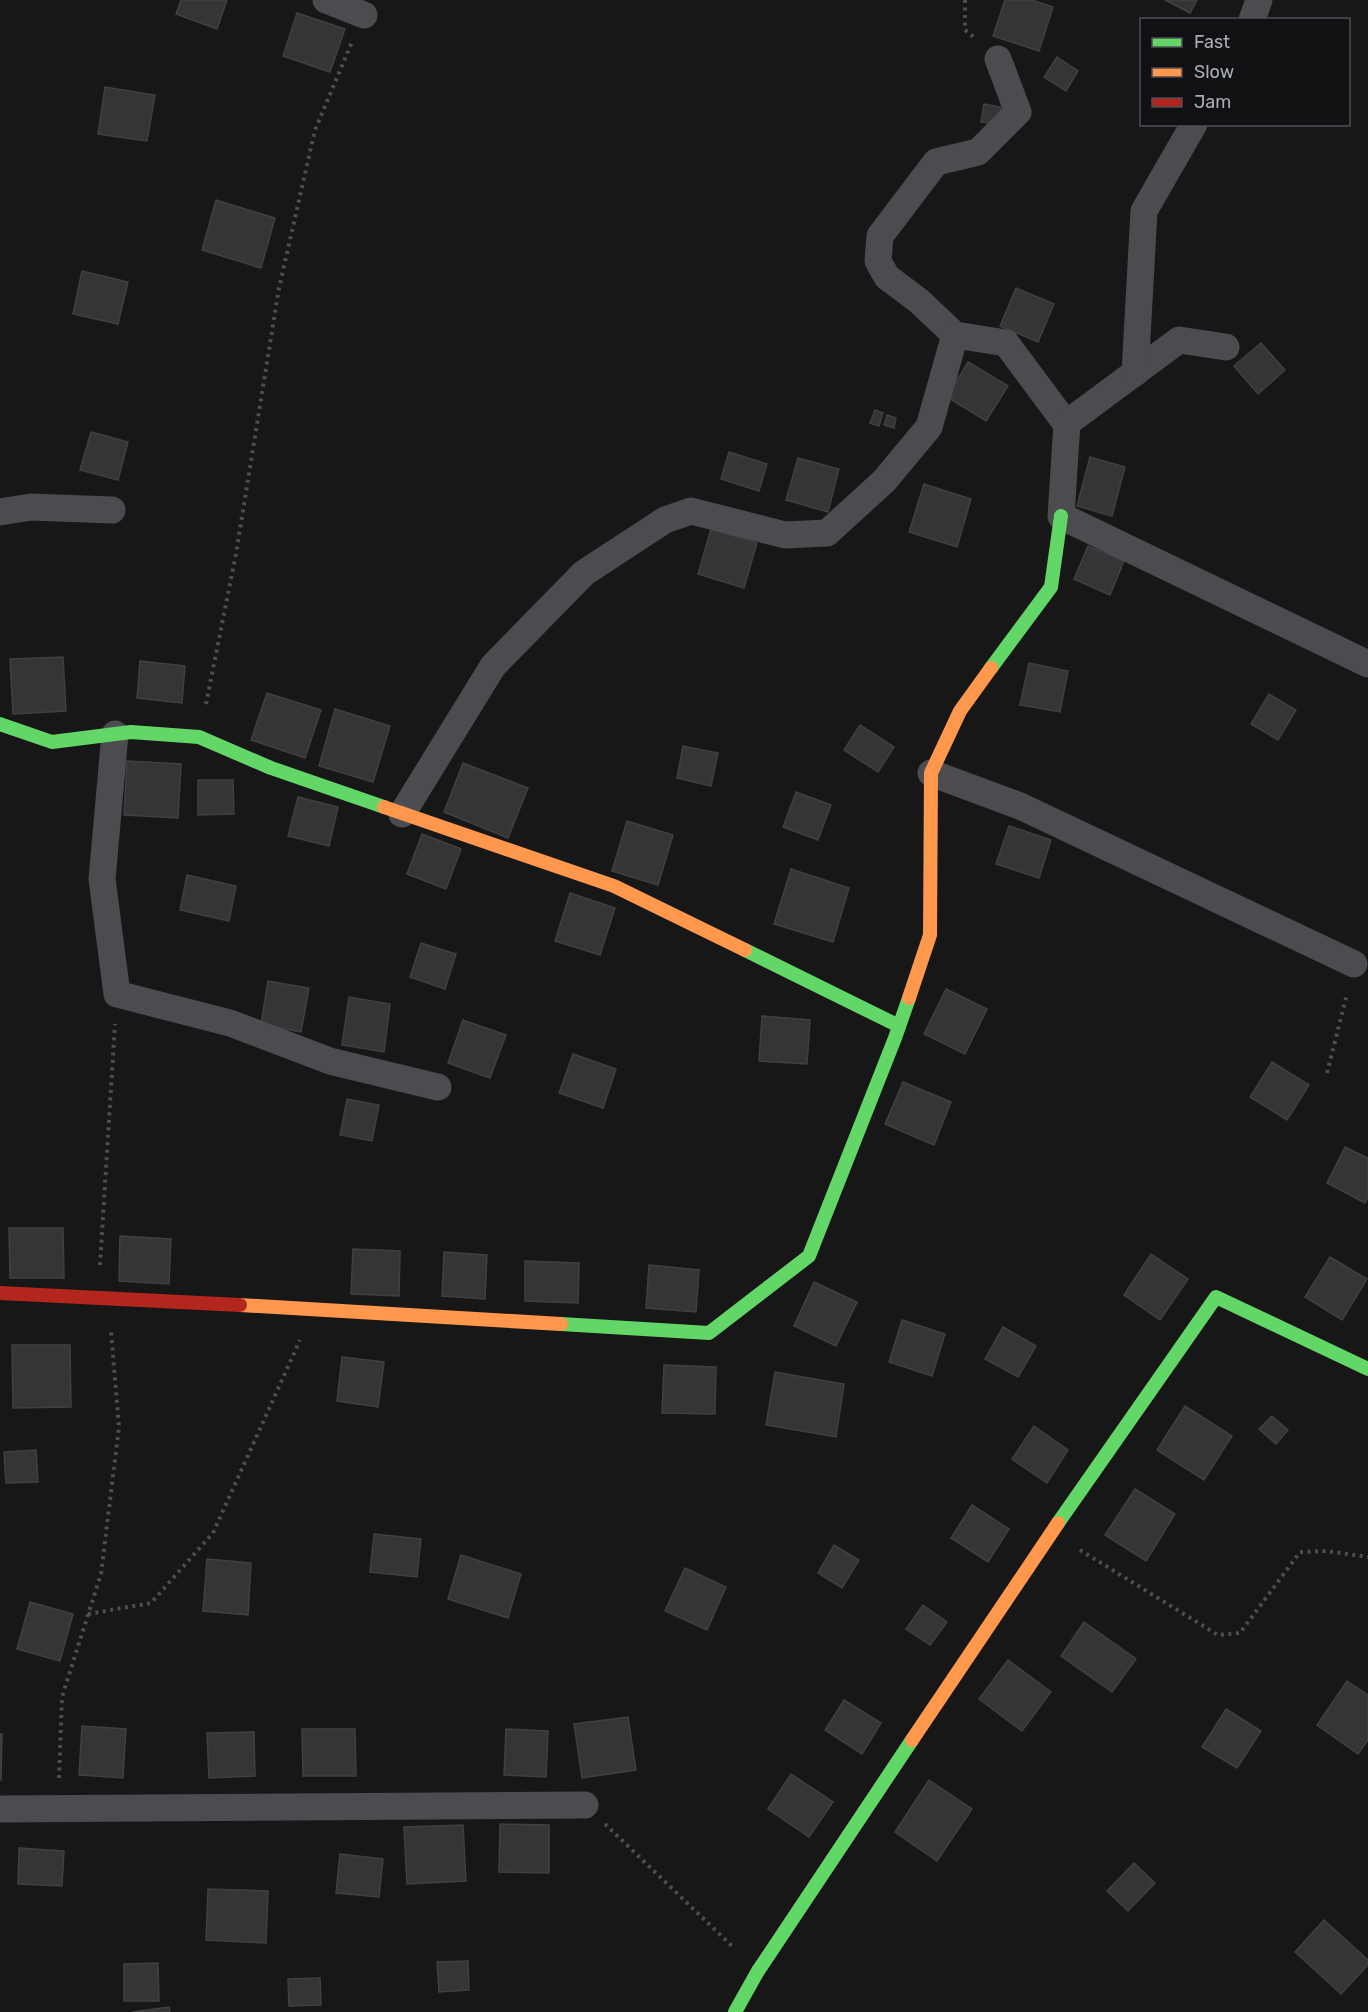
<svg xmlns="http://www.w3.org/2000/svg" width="1368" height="2012" viewBox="0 0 1368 2012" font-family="Rubik,sans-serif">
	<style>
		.building { fill: #353536; stroke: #3f4043; stroke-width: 1.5 }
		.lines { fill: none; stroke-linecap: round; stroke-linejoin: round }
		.path { stroke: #4d4e52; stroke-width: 4; stroke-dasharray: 3 4.5; stroke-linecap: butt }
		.street { stroke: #4b4c50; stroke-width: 27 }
		.fast { stroke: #63d668; stroke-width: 14 }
		.slow { stroke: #ff974d; stroke-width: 14 }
		.jam { stroke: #b3261e; stroke-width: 14 }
	</style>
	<rect width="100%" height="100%" fill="#171717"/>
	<g class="building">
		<polygon points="181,0 227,0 217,29 176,14"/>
		<polygon points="1005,0 1032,0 1053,7 1039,51 993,36"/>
		<polygon points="1165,0 1197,0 1190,13"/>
		<polygon points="297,13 345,29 330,72 283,56"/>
		<polygon points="1057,57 1078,71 1066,91 1044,77"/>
		<polygon points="105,87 155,95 147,141 98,134"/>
		<polygon points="984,104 1001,107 998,125 981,122"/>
		<polygon points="216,200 275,218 261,268 202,250"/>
		<polygon points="82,271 128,282 118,324 73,314"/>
		<polygon points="1016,288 1054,304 1038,342 1000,326"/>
		<polygon points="1261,343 1285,370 1258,394 1234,366"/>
		<polygon points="968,362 1008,386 986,421 947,397"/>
		<polygon points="875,410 883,413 879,426 870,423"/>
		<polygon points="887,415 896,418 894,428 884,425"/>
		<polygon points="91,432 128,442 118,480 80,470"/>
		<polygon points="729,452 767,464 759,491 721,479"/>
		<polygon points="1090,457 1125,467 1112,516 1077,506"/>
		<polygon points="798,458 839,469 828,512 786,500"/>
		<polygon points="924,484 971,499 957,547 909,532"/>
		<polygon points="711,529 757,543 744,588 698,574"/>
		<polygon points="1088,546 1124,561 1110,595 1074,579"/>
		<polygon points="63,657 66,711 13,714 10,659"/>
		<polygon points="140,661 185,666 182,703 137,698"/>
		<polygon points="1029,663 1068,671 1060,712 1020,705"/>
		<polygon points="267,693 321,710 305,758 251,740"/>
		<polygon points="1269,694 1296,710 1278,740 1251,724"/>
		<polygon points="335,709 390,726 373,782 319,766"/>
		<polygon points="860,725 894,747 878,772 844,750"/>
		<polygon points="683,746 718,753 711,786 677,778"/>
		<polygon points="127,761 181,764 178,818 124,815"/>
		<polygon points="463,763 528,788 508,838 444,812"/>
		<polygon points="198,780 233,780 234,814 198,815"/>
		<polygon points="796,792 831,805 818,840 783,827"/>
		<polygon points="298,797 338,807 329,846 288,836"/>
		<polygon points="627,821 673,835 658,885 612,871"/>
		<polygon points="1009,826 1051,840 1039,878 996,864"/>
		<polygon points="422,834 461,849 446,889 407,874"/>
		<polygon points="791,869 849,888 833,942 774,924"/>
		<polygon points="187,875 236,886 229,921 180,910"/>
		<polygon points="570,893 615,908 600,955 555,941"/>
		<polygon points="421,943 456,954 445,989 410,977"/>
		<polygon points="268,981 309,988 301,1032 261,1024"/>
		<polygon points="946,989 987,1009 965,1054 924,1034"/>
		<polygon points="349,997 390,1004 384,1052 342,1045"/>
		<polygon points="762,1016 810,1020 807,1064 759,1061"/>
		<polygon points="463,1020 506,1035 490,1078 448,1063"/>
		<polygon points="573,1054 616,1069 603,1108 559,1093"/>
		<polygon points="1272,1062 1309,1085 1287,1120 1250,1097"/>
		<polygon points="903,1082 951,1102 934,1145 885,1124"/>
		<polygon points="347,1099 379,1105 372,1141 340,1135"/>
		<polygon points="1345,1147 1368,1158 1368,1197 1365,1203 1327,1183"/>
		<polygon points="9,1228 63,1228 64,1278 10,1278"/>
		<polygon points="120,1236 171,1239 169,1284 119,1281"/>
		<polygon points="353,1249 400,1251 399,1296 351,1294"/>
		<polygon points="444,1252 487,1255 485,1299 442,1296"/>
		<polygon points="1151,1254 1188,1279 1160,1320 1124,1295"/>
		<polygon points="1330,1257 1367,1279 1342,1320 1305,1297"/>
		<polygon points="525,1261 579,1263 578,1303 525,1301"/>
		<polygon points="649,1265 699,1270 696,1312 646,1308"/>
		<polygon points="814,1282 857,1302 836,1346 794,1326"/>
		<polygon points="902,1320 945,1334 932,1376 889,1362"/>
		<polygon points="1003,1327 1036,1346 1018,1377 985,1359"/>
		<polygon points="12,1345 70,1345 71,1407 13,1408"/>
		<polygon points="342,1357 384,1362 378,1407 337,1401"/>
		<polygon points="664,1365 716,1367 715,1414 662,1413"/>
		<polygon points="775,1372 844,1384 836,1437 766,1425"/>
		<polygon points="1185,1406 1232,1436 1204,1480 1157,1450"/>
		<polygon points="1272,1416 1288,1430 1276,1444 1259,1429"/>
		<polygon points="1034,1426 1068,1450 1047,1483 1012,1459"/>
		<polygon points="36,1450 38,1482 6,1483 4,1452"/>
		<polygon points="1135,1489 1175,1514 1146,1561 1105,1535"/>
		<polygon points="972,1505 1009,1529 988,1562 951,1538"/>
		<polygon points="374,1534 421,1539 417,1577 370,1572"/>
		<polygon points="834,1545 859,1560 842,1588 818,1573"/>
		<polygon points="461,1555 521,1574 508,1618 448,1599"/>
		<polygon points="207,1559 251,1563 248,1615 203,1611"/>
		<polygon points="685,1568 726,1587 707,1630 665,1611"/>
		<polygon points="30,1602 73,1614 60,1661 17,1649"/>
		<polygon points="923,1605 947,1622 930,1645 906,1629"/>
		<polygon points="1084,1622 1136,1659 1112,1692 1061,1656"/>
		<polygon points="1008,1660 1051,1692 1022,1731 979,1699"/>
		<polygon points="1347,1681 1368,1695 1368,1740 1358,1754 1317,1725"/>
		<polygon points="844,1700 881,1723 862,1754 825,1730"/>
		<polygon points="1226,1709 1261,1731 1237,1768 1202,1747"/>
		<polygon points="628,1717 636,1770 582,1778 574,1724"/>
		<polygon points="82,1726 126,1729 123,1778 79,1775"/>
		<polygon points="302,1729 355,1729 356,1776 303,1776"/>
		<polygon points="506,1729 548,1731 546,1777 504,1775"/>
		<polygon points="254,1732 255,1776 209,1778 207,1733"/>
		<polygon points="0,1734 2,1734 1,1780 0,1780"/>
		<polygon points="791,1774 833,1802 809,1837 768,1809"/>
		<polygon points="929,1780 972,1809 937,1861 895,1832"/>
		<polygon points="500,1824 549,1825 549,1873 499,1872"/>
		<polygon points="463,1825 466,1881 407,1884 404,1827"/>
		<polygon points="19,1848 64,1851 62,1886 18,1884"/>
		<polygon points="340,1854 383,1859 379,1897 336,1893"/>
		<polygon points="1134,1863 1155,1883 1128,1911 1107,1891"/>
		<polygon points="208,1889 268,1891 266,1943 206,1940"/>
		<polygon points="1324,1920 1368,1960 1368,1965 1341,1994 1295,1952"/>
		<polygon points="468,1961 469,1990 439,1992 437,1962"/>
		<polygon points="158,1963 159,2001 124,2001 124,1964"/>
		<polygon points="320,1978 321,2005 289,2006 288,1979"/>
		<polygon points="169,2007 170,2012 132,2012"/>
	</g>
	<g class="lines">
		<g class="path">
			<polyline points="965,0 965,30 976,39"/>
			<polyline points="206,704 236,554 279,288 315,130 352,42"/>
			<polyline points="1327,1073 1347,994"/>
			<polyline points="100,1265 115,1024"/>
			<polyline points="1080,1550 1218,1635 1240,1633 1300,1552 1327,1551 1368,1557"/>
			<polyline points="88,1614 151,1603 213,1533 300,1340"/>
			<polyline points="59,1778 62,1697 101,1574 119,1427 111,1331"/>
			<polyline points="605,1824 734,1948"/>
		</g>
		<g class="street">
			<polyline points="326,0 364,15"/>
			<polyline points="1252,20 1259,0"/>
			<polyline points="998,59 1018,112 978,152 936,162 880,236 878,261 887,277 919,301 955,335 1006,343 1067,425"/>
			<polyline points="1226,347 1179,340 1067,423 1061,516 1368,664"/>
			<polyline points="1135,373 1144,211 1194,124"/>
			<polyline points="0,512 31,507 112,510"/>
			<polyline points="115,734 102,879 117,994 230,1023 330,1061 438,1087"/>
			<polyline points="931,773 1020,806 1354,964"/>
			<polyline points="402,814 493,666 584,573 665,520 691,511 785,535 827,533 884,481 929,427 955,335"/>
			<polyline points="0,1809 585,1805"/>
		</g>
		<g class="fast">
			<polyline points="991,668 1051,587 1061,516"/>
			<polyline points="0,724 52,742 131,732 199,737 271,768 384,807"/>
			<polyline points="745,950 899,1026"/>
			<polyline points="561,1324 709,1333 809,1256 895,1038 909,998"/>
			<polyline points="1058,1523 1216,1297 1368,1369"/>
			<polyline points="735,2012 758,1971 912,1740"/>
		</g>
		<g class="slow">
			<polyline points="384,807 614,886 745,950"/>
			<polyline points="909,998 930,935 931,773 960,711 991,668"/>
			<polyline points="240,1305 561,1324"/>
			<polyline points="912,1740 1058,1523"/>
		</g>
		<polyline class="jam" points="0,1293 240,1305"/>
	</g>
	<rect x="1140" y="18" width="210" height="108" fill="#111113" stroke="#4d4f55" stroke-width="1.5"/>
	<rect x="1152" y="38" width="30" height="9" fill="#63d668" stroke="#4d4f55" stroke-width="1.5"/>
	<text x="1194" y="48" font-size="18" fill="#a8adb8">Fast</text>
	<rect x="1152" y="68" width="30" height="9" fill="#ff974d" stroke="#4d4f55" stroke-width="1.5"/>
	<text x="1194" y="78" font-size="18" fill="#a8adb8">Slow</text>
	<rect x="1152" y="98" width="30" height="9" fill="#b3261e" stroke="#4d4f55" stroke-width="1.5"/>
	<text x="1194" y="108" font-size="18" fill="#a8adb8">Jam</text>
</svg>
